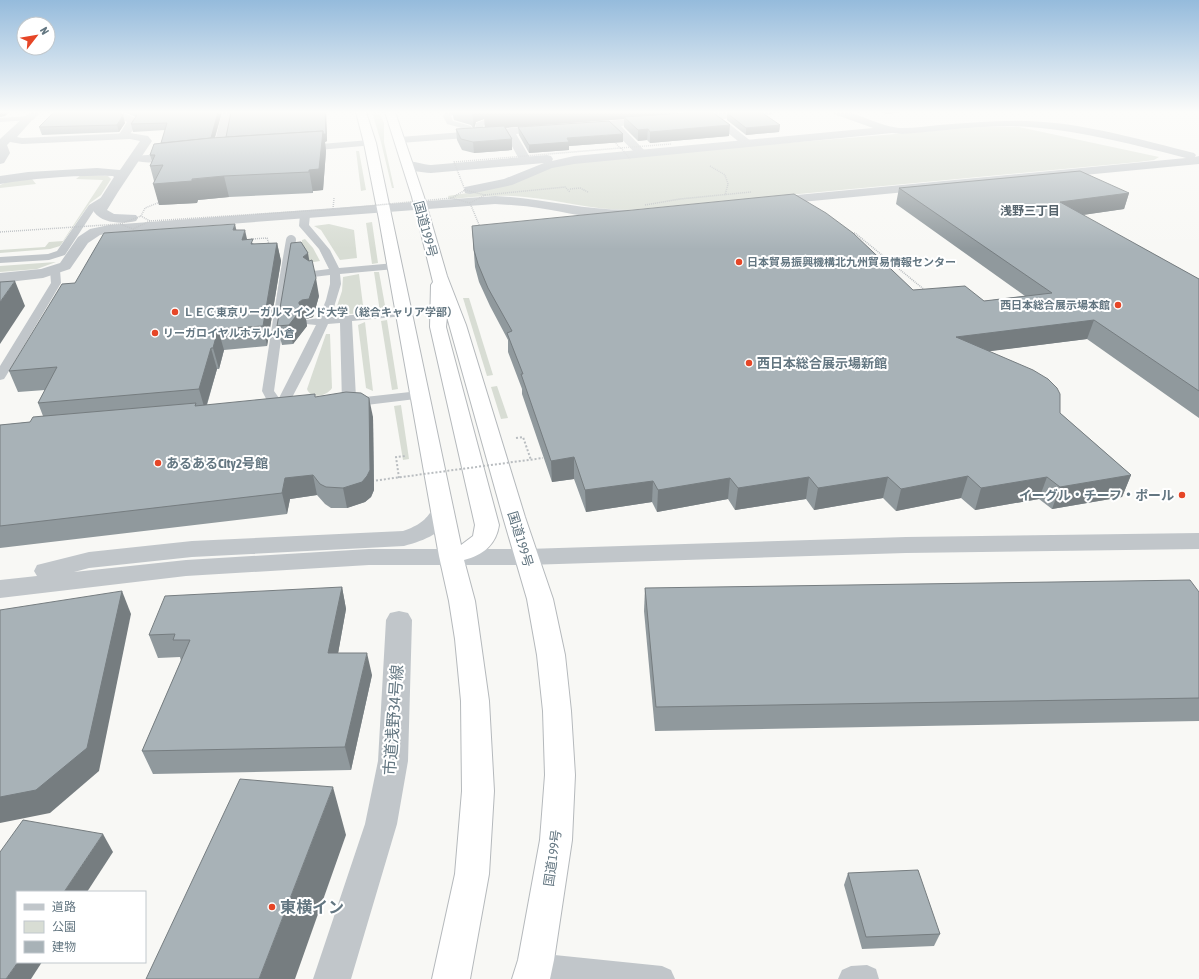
<svg xmlns="http://www.w3.org/2000/svg" width="1199" height="979" viewBox="0 0 1199 979" font-family="'Asap Condensed','Noto Sans JP',sans-serif">
	<style>
		.green { fill: #d8ddd4 }
		.lines { fill: none; stroke-linecap: round; stroke-linejoin: round }
		.trunk-casing { stroke: #b5b9bc; stroke-width: 2 }
		.path-far1 { stroke: #b9bdc0; stroke-width: 1.5; stroke-dasharray: 1 1; stroke-linecap: butt }
		.path { stroke: #b9bdc0; stroke-width: 2; stroke-dasharray: 2 2; stroke-linecap: butt }
		.service { fill: #c1c6ca; fill-rule: evenodd }
		.minor { fill: #c1c6ca; fill-rule: evenodd }
		.tertiary { fill: #c1c6ca; fill-rule: evenodd }
		.trunk { fill: #fff; fill-rule: evenodd }
		.path-bridge-far1 { stroke: #b9bdc0; stroke-width: 1.5; stroke-dasharray: 1 1; stroke-linecap: butt }
		.path-bridge { stroke: #b9bdc0; stroke-width: 2; stroke-dasharray: 2 2; stroke-linecap: butt }
		.service-bridge { stroke: #c1c6ca; stroke-width: 10 }
		.wall { fill: #90999d; fill-rule: evenodd }
		.shaded-wall { fill: #767d80 }
		.building { fill: #a8b2b7; stroke: #767d80 }
		.poi-dot { fill: #e64627; stroke: #fff; stroke-width: 1.5 }
		.labels { text-anchor: middle; stroke-width: 4; stroke-linejoin: round; paint-order: stroke }
		.far-poi-label { font-size: 11px; font-weight: bold; fill: #637681; stroke: #fff; text-anchor: start }
		.far-neighbourhood-label { font-size: 12px; font-weight: bold; fill: #55636c; stroke: #fff }
		.street-label { font-size: 13px; fill: #637681; stroke: #fff }
		.poi-label { font-size: 13px; font-weight: bold; fill: #637681; stroke: #fff; text-anchor: start }
		.near-street-label { font-size: 16px; fill: #637681; stroke: #fff }
		.near-poi-label { font-size: 16px; font-weight: bold; fill: #637681; stroke: #fff; text-anchor: start }
	</style>
	<rect width="100%" height="100%" fill="#f8f8f5"/>
	<g class="green">
		<polygon points="372,112 379,112 384,123 384,142 394,188 392,188 381,142"/>
		<path d="M981,127H1019L1159,157L1154,160L1138,162L628,210C593,210 560,200 525,197C500,194 474,197 449,199L448,196L480,191L552,167L592,159Z"/>
		<polygon points="356,151 359,151 366,190 361,191"/>
		<polygon points="81,175 108,176 111,179 101,195 90,203 60,246 50,249 0,253 0,250 45,247 49,242 63,241 103,180 76,179"/>
		<polygon points="32,179 36,184 0,188 0,185 7,182"/>
		<polygon points="372,222 378,263 372,264 366,223"/>
		<polygon points="329,224 354,230 357,258 340,260 321,230 314,226"/>
		<polygon points="305,239 313,248 320,261 308,263 300,259 302,240"/>
		<polygon points="56,262 37,269 0,272 0,266"/>
		<polygon points="374,272 379,272 386,311 380,312"/>
		<polygon points="359,274 364,313 334,315 342,291 343,277"/>
		<polygon points="463,298 469,298 493,375 487,376"/>
		<polygon points="387,320 398,389 392,390 381,321"/>
		<polygon points="365,322 373,391 366,388 358,325"/>
		<path d="M326,334H330L332,388C327,396 311,400 307,389Z"/>
		<polygon points="497,386 508,418 501,419 491,387"/>
		<polygon points="401,405 409,459 403,460 394,406"/>
	</g>
	<g class="lines">
		<defs>
			<path id="trunk" d="M356,112H366L376,143L461,545L473,536L475,525L430,327L431,285L433,282L412,197L385,112H395L424,197L447,276L466,325L525,517L553,599L565,655L571,711L575,775L572,840L554,960L550,979H512L518,960L540,840L545,775L543,711L537,655L527,599L503,517L447,317L446,327L499,525C496,545 483,555 464,560L475,601L489,701L494,791L489,874L470,979H432L455,874L462,791L461,701L455,639L449,601L439,556L379,219L364,143Z"/>
		</defs>
		<use href="#trunk" class="trunk-casing"/>
		<g class="path-far1">
			<polyline points="710,166 725,175 728,184 725,195"/>
			<polyline points="570,189 580,188 588,192"/>
			<polyline points="645,205 680,199 751,192"/>
			<polyline points="850,233 855,233 926,291"/>
			<polyline points="251,239 267,238 269,244"/>
		</g>
		<g class="path">
			<polyline points="516,438 523,437 531,460"/>
			<polyline points="399,478 396,457 406,456"/>
		</g>
		<g class="service">
			<polygon points="445,112 456,112 451,116 453,121 471,126 474,134 473,136 467,136 465,129 447,124 443,116"/>
			<polygon points="29,116 33,118 32,120 0,122 0,118"/>
			<polygon points="490,118 496,118 497,120 483,126 485,133 484,135 478,135 475,130 476,123"/>
			<polygon points="107,194 111,197 110,199 95,209 65,255 49,260 0,263 0,257 48,254 57,251 89,205"/>
			<polygon points="305,212 310,215 309,225 330,250 339,268 395,263 400,266 395,269 340,274 341,284 331,317 404,310 408,311 410,313 408,315 404,316 352,321 356,398 419,391 424,392 426,395 424,398 350,407 344,406 342,403 340,323 328,324 311,361 284,413 274,413 272,410 262,391 279,281 284,278 289,281 274,391 279,398 316,325 306,324 304,322 306,320 319,318 326,300 330,284 330,275 313,277 308,274 313,271 329,269 319,249 299,226 300,215"/>
			<polygon points="55,267 60,270 61,283 6,376 4,379 0,380 0,366 51,283 50,270"/>
			<polygon points="535,953 662,966 671,970 675,979 535,979 526,975 522,966 526,957"/>
			<polygon points="867,965 876,969 879,979 838,979 842,970 851,966"/>
		</g>
		<g class="minor">
			<polygon points="30,112 41,112 33,120 25,120 24,118"/>
			<polygon points="109,112 122,112 137,119 138,121 128,138 120,138 118,136 127,122"/>
			<polygon points="732,112 775,112 770,115 723,119 752,142 754,144 752,146 744,146 711,119 687,121 682,118 687,115"/>
			<polygon points="654,117 659,120 658,122 621,126 647,153 645,155 637,155 610,127 583,129 578,126 583,123"/>
			<polygon points="549,125 553,126 554,128 553,130 516,134 532,161 530,164 522,164 520,161 506,135 400,143 394,140 400,137"/>
			<path d="M180,153L184,155L186,157L184,159C169,163 147,164 132,160L130,158L132,156Z"/>
			<polygon points="399,611 408,613 412,620 408,761 397,824 351,979 313,979 365,824 378,761 386,620 390,613"/>
		</g>
		<g class="tertiary">
			<path d="M222,112H232L225,150L235,151L237,153L235,155C228,157 221,158 214,156L212,154Z"/>
			<path d="M833,112C857,109 879,128 903,128C915,128 927,126 939,125C969,123 998,120 1027,121C1080,122 1142,140 1194,153L1196,155L1195,157L1199,156V164L770,205L765,204L763,201L765,198L1186,158C1135,145 1083,131 1030,127C988,124 944,131 902,134L892,133L574,164L552,168L512,185L470,194L465,193L464,190L465,187L504,179L544,163L431,173C421,172 409,172 402,164L404,161C410,160 423,165 431,165L547,155L551,156L553,159L552,161L574,156L873,128L834,114Z"/>
			<path d="M29,115L34,118L17,137L22,138L130,133L148,136L152,141C137,164 121,186 107,210L114,214L136,215L138,218L136,221C123,224 103,224 94,212L93,210L114,177L113,176C75,175 37,178 0,184V176L28,172L97,168L120,170L140,141L130,139L22,144L10,142L7,145L10,153L4,163L0,164V139L25,116Z"/>
			<polygon points="370,140 374,141 376,143 374,145 296,152 292,151 290,149 292,147 296,146"/>
			<path d="M495,196C539,198 582,210 627,210L632,211L634,214L632,217C607,223 570,213 545,209C528,206 512,205 495,204L109,233L100,235L88,243L70,269L43,278L0,283V273L41,269L60,263L78,237L90,229L109,225Z"/>
			<path d="M443,504L451,506L454,511C444,533 426,540 404,546L192,557L89,568L74,572L186,560L369,549H527L906,537L1199,533V549L906,553L527,565H369L186,576L0,598V580L37,576L34,571L37,565L89,552L192,541L403,531C420,525 425,521 435,506Z"/>
		</g>
		<use href="#trunk" class="trunk"/>
		<g class="path-bridge-far1">
			<polyline points="677,113 696,112"/>
			<polyline points="620,148 671,144"/>
			<polyline points="621,148 630,159"/>
			<polyline points="465,190 485,195 470,203"/>
			<polyline points="485,195 565,187 570,192"/>
			<polyline points="333,209 334,198"/>
			<polyline points="150,221 141,216 145,208 160,202"/>
			<polyline points="120,224 141,216"/>
			<polyline points="480,227 470,203 452,198 465,190 454,162 620,148 614,141"/>
			<polyline points="0,232 120,224 133,229 150,221 336,209 452,198"/>
		</g>
		<polyline class="path-bridge" points="372,481 543,458"/>
		<polyline class="service-bridge" points="284,281 291,240"/>
	</g>
	<g class="wall">
		<polygon points="124,112 222,112 215,138 226,137 231,112 326,112 327,141 325,142 326,151 323,190 313,191 313,193 229,197 198,200 197,203 159,205 154,181 150,166 152,161 150,155 161,143 165,130 133,132 131,124 136,117"/>
		<path d="M452,112H678V113H688L686,112H729H713L729,136L650,143L647,140L638,141L624,127V119L506,128L512,139V150L474,153L462,150L457,140L456,129L473,128L471,125L454,120ZM484,119L485,127L474,128L476,122Z"/>
		<polygon points="879,112 900,112 888,114"/>
		<polygon points="727,113 780,125 779,132 746,135 727,120"/>
		<polygon points="125,123 119,132 42,135 39,127"/>
		<polygon points="518,127 623,142 569,146 569,150 529,153 519,135"/>
		<polygon points="899,188 1129,193 1124,209 1082,215 1199,279 1199,418 1087,339 989,351 1131,475 1122,497 1052,509 1039,499 975,510 961,498 896,511 883,498 814,510 806,499 735,510 728,499 657,512 652,502 586,512 574,479 552,482 522,394 522,389 508,352 508,340 490,306 479,282 475,267 472,226 984,301 1025,296 896,204"/>
		<polygon points="236,230 247,239 254,244 277,243 281,261 267,346 224,350 219,369 217,369 207,405 316,397 373,417 374,490 371,497 365,502 347,508 331,508 325,504 317,495 290,499 287,514 0,548 0,425 30,422 43,416 38,403 45,390 18,392 9,371 75,283"/>
		<polygon points="319,296 313,317 306,319 307,326 293,344 282,345 277,326"/>
		<polygon points="342,587 346,609 338,653 372,675 351,770 153,774 142,751 181,661 180,657 158,658 149,635"/>
		<polygon points="645,588 1199,592 1199,721 655,731 644,611"/>
		<polygon points="848,873 940,934 934,946 862,949 844,885"/>
	</g>
	<g class="shaded-wall">
		<polygon points="0,112 10,112 5,116 0,117"/>
		<polygon points="218,112 222,112 211,150 210,142"/>
		<polygon points="325,112 326,112 327,141 325,142 326,151 323,190 313,191 313,193 309,170 323,131"/>
		<polygon points="472,112 484,112 484,119 476,122 474,129"/>
		<polygon points="484,112 678,112 678,115 624,117 624,119 485,129"/>
		<polygon points="889,112 900,112 888,114"/>
		<polygon points="123,115 125,123 119,132 117,125"/>
		<polygon points="730,125 729,136 650,143 650,132"/>
		<polygon points="780,125 779,132 746,135 746,128"/>
		<polygon points="648,129 647,140 638,141 638,130"/>
		<polygon points="623,134 623,142 569,146 569,150 529,153 529,145 567,138"/>
		<polygon points="512,139 512,150 474,153 473,142"/>
		<polygon points="224,176 229,197 198,200 197,203 159,205 153,184"/>
		<polygon points="1129,193 1124,209 1055,219 1060,202"/>
		<polygon points="235,224 239,242 233,230"/>
		<polygon points="245,230 249,248 242,240"/>
		<polygon points="277,243 281,261 267,346 263,326"/>
		<polygon points="308,253 311,270 303,257"/>
		<polygon points="316,278 319,296 313,317 306,319 307,326 293,344 289,325 299,304 299,302 302,300"/>
		<polygon points="15,281 25,306 0,344 0,302"/>
		<polygon points="1094,320 1087,339 951,356 956,337"/>
		<polygon points="218,329 224,350 219,369 213,348"/>
		<polygon points="211,348 217,369 205,410 199,389"/>
		<polygon points="369,398 373,417 374,490 371,497 365,502 347,508 343,488"/>
		<polygon points="574,457 574,479 552,482 551,461"/>
		<polygon points="313,475 317,495 290,499 287,514 282,493 285,478"/>
		<polygon points="1131,475 1122,497 1052,509 1060,487"/>
		<polygon points="968,476 961,498 896,511 901,489"/>
		<polygon points="809,477 806,499 735,510 738,488"/>
		<polygon points="888,477 883,498 814,510 818,488"/>
		<polygon points="1047,477 1039,499 975,510 981,488"/>
		<polygon points="730,478 728,499 657,512 658,490"/>
		<polygon points="653,481 652,502 586,512 585,490"/>
		<polygon points="342,587 346,609 334,676 328,653"/>
		<polygon points="122,591 131,614 99,771 50,813 0,823 0,797"/>
		<polygon points="367,653 372,675 351,770 345,747"/>
		<polygon points="333,787 346,835 295,979 259,979"/>
		<polygon points="103,834 113,852 87,892 64,892"/>
		<polygon points="18,962 42,962 31,979 6,979"/>
	</g>
	<g class="building">
		<polygon points="54,112 116,112 123,115 117,125 39,127"/>
		<polygon points="136,112 218,112 211,138 161,143 167,123 131,124 137,115"/>
		<polygon points="231,112 325,112 326,134 323,134 323,131 226,137"/>
		<polygon points="703,112 712,112 730,125 650,132 648,129 638,130 624,117"/>
		<polygon points="744,112 761,112 780,125 746,128 727,113"/>
		<polygon points="609,121 623,134 567,138 569,142 529,145 518,127"/>
		<polygon points="504,126 512,139 473,142 461,139 456,129"/>
		<polygon points="323,131 319,169 309,170 309,172 224,176 192,179 192,181 153,184 163,165 150,166 155,155 150,155 154,144 211,138"/>
		<polygon points="1080,171 1129,193 1060,202 1199,279 1199,391 1094,320 956,337 1033,370 1048,379 1057,388 1060,394 1060,413 1131,475 1060,487 1047,477 981,488 968,476 901,489 888,477 818,488 809,477 738,488 730,478 658,490 653,481 585,490 574,457 551,461 521,374 523,374 507,333 512,331 488,288 478,264 474,250 472,226 794,194 826,213 853,233 913,290 965,286 984,301 1052,293 899,188"/>
		<polygon points="235,224 233,230 245,230 242,240 253,239 251,244 277,243 263,326 218,329 213,348 211,348 199,389 38,403 57,367 9,371 62,284 75,283 104,233"/>
		<polygon points="301,242 308,253 303,257 309,261 312,260 316,278 309,299 302,300 299,302 299,304 303,307 289,325 277,326 291,243"/>
		<polygon points="15,281 0,302 0,282"/>
		<polygon points="346,392 361,393 369,398 370,470 367,476 362,482 343,488 326,487 320,484 313,475 285,478 282,493 0,526 0,425 30,422 33,417 196,403 195,406 315,394 315,397"/>
		<polygon points="1190,580 1199,592 1199,698 656,707 645,588"/>
		<polygon points="342,587 328,653 367,653 345,747 142,751 190,640 173,640 175,634 149,635 165,596"/>
		<polygon points="122,591 87,748 36,790 0,797 0,610"/>
		<polygon points="240,779 333,787 259,979 146,979"/>
		<polygon points="23,820 103,834 64,892 17,892 17,962 18,962 6,979 0,979 0,852"/>
		<polygon points="918,870 940,934 866,937 848,873"/>
	</g>
	<linearGradient id="sky" x2="0" y2="1"><stop stop-color="#95bbdc"/><stop offset="0.45" stop-color="#fcfcfa"/><stop offset="1" stop-color="#fcfcfa" stop-opacity="0"/></linearGradient>
	<rect width="1199" height="249" fill="url(#sky)"/>
	<g class="poi-dot">
		<circle cx="739" cy="262" r="4"/>
		<circle cx="1118" cy="305" r="4"/>
		<circle cx="175" cy="312" r="4"/>
		<circle cx="155" cy="333" r="4"/>
		<circle cx="749" cy="363" r="4"/>
		<circle cx="158" cy="463" r="4"/>
		<circle cx="1182" cy="495" r="4"/>
		<circle cx="272" cy="907" r="4"/>
	</g>
	<g class="labels">
		<g class="far-poi-label">
			<text x="747" y="266">日本貿易振興機構北九州貿易情報センター</text>
			<text x="1110" y="309" text-anchor="end">西日本総合展示場本館</text>
			<text x="183" y="316">ＬＥＣ東京リーガルマインド大学（総合キャリア学部）</text>
			<text x="163" y="337">リーガロイヤルホテル小倉</text>
		</g>
		<g class="far-neighbourhood-label">
			<text x="1030" y="215">浅野三丁目</text>
		</g>
		<g class="street-label">
			<text transform="translate(426 229) rotate(75)" y="5">国道199号</text>
			<text transform="translate(521 539) rotate(73)" y="5">国道199号</text>
			<text transform="translate(552 858) rotate(-82)" y="5">国道199号</text>
		</g>
		<g class="poi-label">
			<text x="757" y="368">西日本総合展示場新館</text>
			<text x="166" y="468">あるあるCity2号館</text>
			<text x="1174" y="500" text-anchor="end">イーグル・チーフ・ポール</text>
		</g>
		<g class="near-street-label">
			<text transform="translate(393 720) rotate(-86)" y="6">市道浅野34号線</text>
		</g>
		<g class="near-poi-label">
			<text x="280" y="913">東横イン</text>
		</g>
	</g>
	<rect x="16" y="891" width="130" height="72" fill="#ffffff" stroke="#c1c8cd"/>
	<rect x="24" y="904" width="20" height="6" fill="#c1c6ca" stroke="#c1c8cd"/>
	<text x="52" y="911" font-size="12" fill="#637681">道路</text>
	<rect x="24" y="921" width="20" height="12" fill="#d8ddd4" stroke="#c1c8cd"/>
	<text x="52" y="931" font-size="12" fill="#637681">公園</text>
	<rect x="24" y="941" width="20" height="12" fill="#a8b2b7" stroke="#c1c8cd"/>
	<text x="52" y="951" font-size="12" fill="#637681">建物</text>
	<g transform="translate(36 36) rotate(59)"><circle r="19" fill="#ffffff" stroke="#c1c8cd"/>
	<path d="M0-3L7 15L0 10L-7 15Z" fill="#e64627"/>
	<text y="-6" font-size="11" font-weight="bold" text-anchor="middle" fill="#637681">N</text>
	</g>
</svg>
